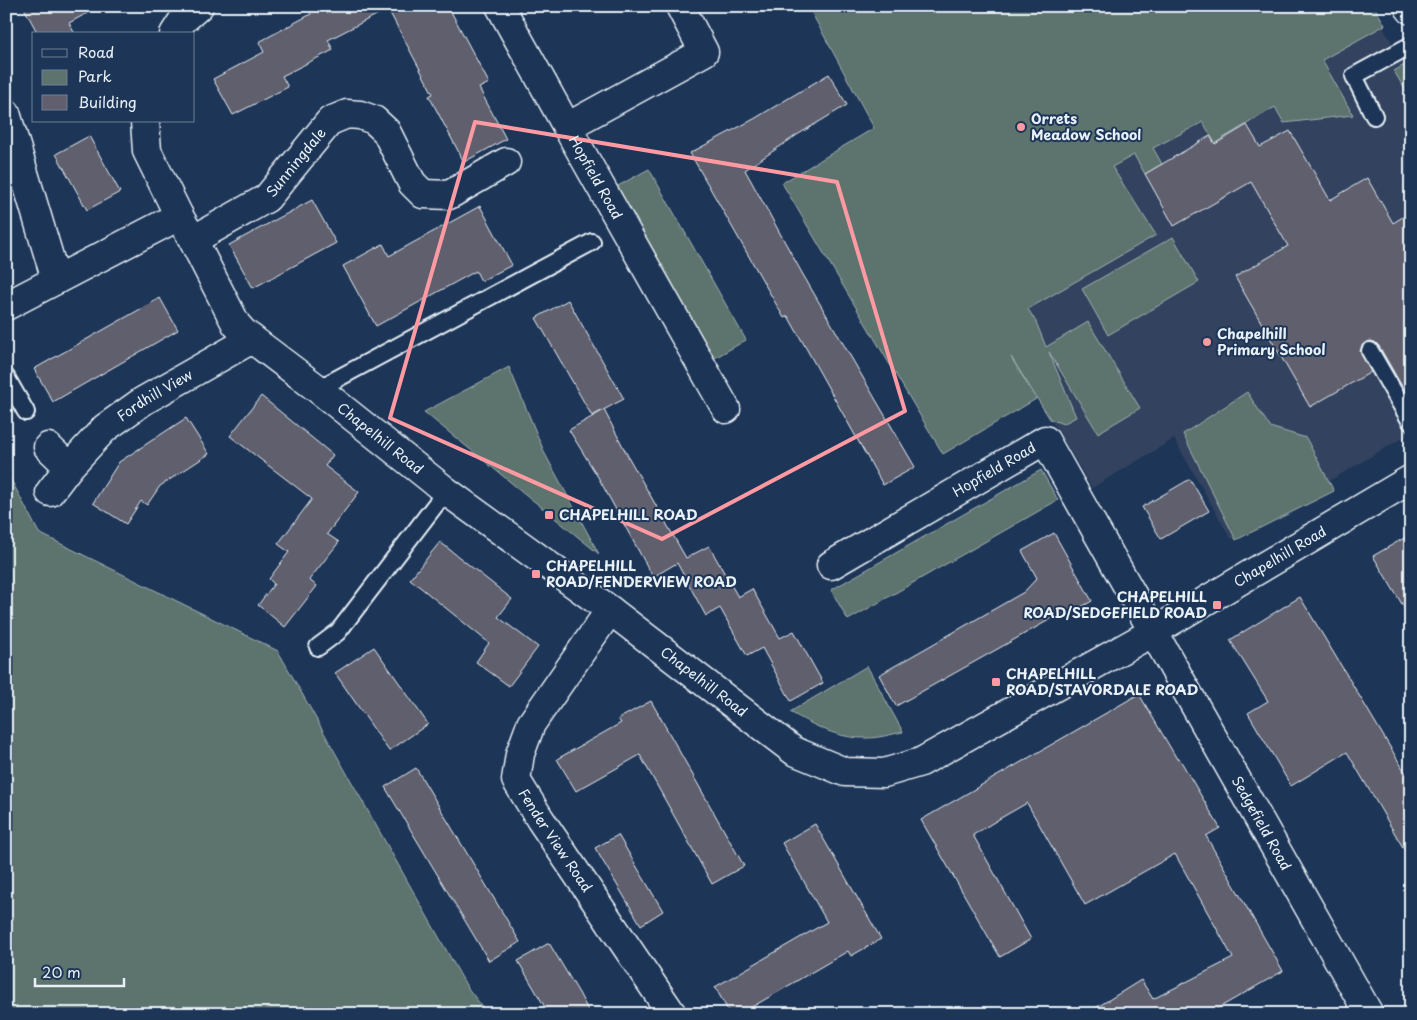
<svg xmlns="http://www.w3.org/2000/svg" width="1417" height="1020" viewBox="0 0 1417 1020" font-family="'Playpen Sans',sans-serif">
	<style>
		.built { fill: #31425e }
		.green { fill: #5d736e; stroke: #a2b2b3 }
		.building { fill: #615f6d; stroke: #e8f1f8 }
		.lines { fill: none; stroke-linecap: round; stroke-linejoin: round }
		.service-casing { stroke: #e8f1f8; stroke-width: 20 }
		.minor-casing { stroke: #e8f1f8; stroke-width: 31 }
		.service { stroke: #1d3557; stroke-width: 16 }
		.minor { stroke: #1d3557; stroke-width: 28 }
		.marked { fill: none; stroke: #ff9aa2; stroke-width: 4; stroke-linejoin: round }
		.poi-dot { fill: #ff9aa2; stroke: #1d3557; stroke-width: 2 }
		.labels { text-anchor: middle; stroke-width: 4; stroke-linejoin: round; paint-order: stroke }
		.poi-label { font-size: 14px; font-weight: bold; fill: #e8f1f8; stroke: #1d3557; text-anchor: start }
		.street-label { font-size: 14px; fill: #e8f1f8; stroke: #1d3557 }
	</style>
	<rect width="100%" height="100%" fill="#1d3557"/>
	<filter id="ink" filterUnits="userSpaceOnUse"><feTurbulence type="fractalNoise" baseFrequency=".02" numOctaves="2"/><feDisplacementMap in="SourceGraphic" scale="10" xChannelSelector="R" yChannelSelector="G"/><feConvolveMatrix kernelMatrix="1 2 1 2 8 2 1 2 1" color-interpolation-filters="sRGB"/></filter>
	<g filter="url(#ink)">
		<polygon class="built" points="1371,6 1411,75 1411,433 1231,539 1174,439 1092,488 949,250"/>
		<g class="green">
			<polygon points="808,6 1374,6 1385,25 1322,60 1353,115 1284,123 1275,107 1215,143 1203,122 1153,148 1162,164 1145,174 1134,155 1112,167 1156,235 1028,309 1036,322 1046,347 1088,322 1140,408 1098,433 1049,352 1076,417 1063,424 1050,419 1011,357 1036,399 943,454 782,183 874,128"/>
			<polygon points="1408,63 1411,67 1411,100 1394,71"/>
			<polygon points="649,169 746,340 713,359 616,187"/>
			<polygon points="1173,237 1199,282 1108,335 1082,289"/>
			<polygon points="509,367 545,454 599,554 424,412"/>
			<polygon points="1247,392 1270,427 1306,438 1334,491 1236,540 1183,434"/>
			<polygon points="6,470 39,533 278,651 467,987 488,1014 6,1014"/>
			<polygon points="1041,470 1058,500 848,620 831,590"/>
			<path d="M867,666L903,732C892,734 879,738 868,738C838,739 815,726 790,712Z"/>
		</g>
		<g class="building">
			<polygon points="23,6 100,6 69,23 75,34 38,34"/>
			<polygon points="307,6 448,6 489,83 479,88 506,139 464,162 429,96 433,94 388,9 328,40 333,50 282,76 288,87 233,115 213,79 264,52 259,42 311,14"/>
			<polygon points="829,74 847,105 797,135 745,170 802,273 915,467 883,485 788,316 784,318 690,153 754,119"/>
			<polygon points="1247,125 1260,147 1290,131 1330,200 1367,178 1393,223 1411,212 1411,402 1379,346 1375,342 1370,341 1362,346 1360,351 1371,372 1310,407 1235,277 1288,246 1251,182 1174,226 1145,174 1210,136 1215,144"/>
			<polygon points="89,136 120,192 87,210 56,154"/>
			<polygon points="312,200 336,243 253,288 229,245"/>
			<polygon points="480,206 512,265 481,281 476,271 376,326 343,266 383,244 389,256"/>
			<polygon points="160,298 178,330 53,402 34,369"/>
			<polygon points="568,300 624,399 592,416 536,318"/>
			<polygon points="261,396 333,455 325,466 359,492 327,534 339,542 309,580 317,586 285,627 258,605 274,584 269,579 289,552 278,544 312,499 230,436"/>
			<polygon points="604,410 630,460 686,558 709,546 738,597 752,589 780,638 794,631 823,683 791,701 762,648 747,656 720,608 706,616 677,563 653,577 598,477 569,430"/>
			<polygon points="186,418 209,454 160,486 147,505 141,501 126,524 93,503 119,462"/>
			<polygon points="1190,479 1209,511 1161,539 1142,507"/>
			<polygon points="1054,533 1092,601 1060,619 1058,615 896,706 879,675 1024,592 1037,578 1022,551"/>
			<polygon points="1411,534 1411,619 1373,556"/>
			<polygon points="440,542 512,599 498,617 538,647 509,686 476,662 489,643 410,579"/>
			<polygon points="1300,597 1411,782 1411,861 1347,752 1291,786 1248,713 1268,701 1230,640"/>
			<polygon points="374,647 428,724 389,751 335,673"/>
			<polygon points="1139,694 1177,759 1179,758 1220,828 1206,836 1283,971 1208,1014 1086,1014 1141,980 1153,999 1233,958 1175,854 1085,905 1027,803 999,819 973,835 1031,939 1000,957 921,820"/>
			<polygon points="651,701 744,866 712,884 640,755 576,791 557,759 621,723 618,719"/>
			<polygon points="416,768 520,942 489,961 385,787"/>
			<polygon points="815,824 881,939 851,956 848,951 740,1014 730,1014 715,987 827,922 782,843"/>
			<polygon points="618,835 663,911 641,925 595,848"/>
			<polygon points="549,943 579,993 590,1014 549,1014 518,961"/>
		</g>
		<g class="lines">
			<defs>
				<g id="service">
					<polyline points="1374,116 1354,76 1411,45"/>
					<polyline points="1370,351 1411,422"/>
					<polyline points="6,377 26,412"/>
					<polyline points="318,389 592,242"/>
					<polyline points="318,647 338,632 446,491"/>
				</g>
				<g id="minor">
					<polyline points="500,6 567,127"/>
					<path id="s1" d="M680,6L704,52L567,127L726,409"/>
					<polyline points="1408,6 1411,10"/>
					<polyline points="174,34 183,20 199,6"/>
					<polyline points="6,113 56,280"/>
					<path id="s2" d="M145,121L147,151L179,216L193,240L236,324L244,333L318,389L446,491L610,610L794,751L845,772L884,773L921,762L1153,632L1411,479"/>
					<path id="s3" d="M193,240L267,198L330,121L347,114L360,115L374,120L386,131L412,183L423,194L449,195L506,162"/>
					<polyline points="6,306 179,216"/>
					<polyline points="48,447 69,467"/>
					<path id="s4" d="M50,492L69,467L105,428L143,401L252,339"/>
					<path id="s5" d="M831,565L1045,440L1369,1014"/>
					<path id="s6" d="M610,610L531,724L520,754L516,780L540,819L672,1014"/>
				</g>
			</defs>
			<use href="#service" class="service-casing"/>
			<use href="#minor" class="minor-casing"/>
			<use href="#service" class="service"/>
			<use href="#minor" class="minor"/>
		</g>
	</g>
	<path class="marked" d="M475,122L837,182L905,411L662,539L390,418Z"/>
	<g class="poi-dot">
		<circle cx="1021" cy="127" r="5"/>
		<circle cx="1207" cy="342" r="5"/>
		<rect x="544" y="510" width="10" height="10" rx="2.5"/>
		<rect x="531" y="569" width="10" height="10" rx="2.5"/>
		<rect x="1212" y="600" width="10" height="10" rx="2.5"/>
		<rect x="991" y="677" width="10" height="10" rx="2.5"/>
	</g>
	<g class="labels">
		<g class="poi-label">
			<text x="1031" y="124">Orrets<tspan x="1031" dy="16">Meadow School</tspan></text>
			<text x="1217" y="339">Chapelhill<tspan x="1217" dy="16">Primary School</tspan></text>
			<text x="559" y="520">CHAPELHILL ROAD</text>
			<text x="546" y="571">CHAPELHILL<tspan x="546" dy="16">ROAD/FENDERVIEW ROAD</tspan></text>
			<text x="1207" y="602" text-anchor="end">CHAPELHILL<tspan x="1207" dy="16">ROAD/SEDGEFIELD ROAD</tspan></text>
			<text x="1006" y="679">CHAPELHILL<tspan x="1006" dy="16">ROAD/STAVORDALE ROAD</tspan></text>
		</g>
		<g class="street-label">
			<text dy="5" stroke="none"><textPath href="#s3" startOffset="131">Sunningdale</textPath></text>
			<text dy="5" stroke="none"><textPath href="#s1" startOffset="266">Hopfield Road</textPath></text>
			<text dy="5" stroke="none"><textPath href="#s4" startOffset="144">Fordhill View</textPath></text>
			<text dy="5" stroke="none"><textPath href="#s2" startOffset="409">Chapelhill Road</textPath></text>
			<text dy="5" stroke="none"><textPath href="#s5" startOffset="189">Hopfield Road</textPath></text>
			<text dy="5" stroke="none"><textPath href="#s2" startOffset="1474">Chapelhill Road</textPath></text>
			<text dy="5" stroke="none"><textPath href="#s2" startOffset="814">Chapelhill Road</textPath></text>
			<text dy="5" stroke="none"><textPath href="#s5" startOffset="688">Sedgefield Road</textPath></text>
			<text dy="5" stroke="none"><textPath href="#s6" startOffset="269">Fender View Road</textPath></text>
		</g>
	</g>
	<rect width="1417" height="1020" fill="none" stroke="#1d3557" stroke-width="25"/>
	<rect x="12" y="12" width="1392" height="995" fill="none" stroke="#e8f1f8" stroke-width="2" filter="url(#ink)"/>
	<rect x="32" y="32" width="162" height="90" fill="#1d3557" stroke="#6e8097"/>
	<rect x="42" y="49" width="25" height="8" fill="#1d3557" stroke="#6e8097"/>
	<text x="78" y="58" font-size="15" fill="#e8f1f8">Road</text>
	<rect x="42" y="70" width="25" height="15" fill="#5d736e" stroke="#6e8097"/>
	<text x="78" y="82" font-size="15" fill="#e8f1f8">Park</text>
	<rect x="42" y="95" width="25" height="15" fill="#615f6d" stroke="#6e8097"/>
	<text x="78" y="108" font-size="15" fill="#e8f1f8">Building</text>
	<path d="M35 978v8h89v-8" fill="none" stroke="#e8f1f8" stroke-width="2.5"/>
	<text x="42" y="978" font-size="15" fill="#e8f1f8" stroke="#1d3557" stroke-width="4" paint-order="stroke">20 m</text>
</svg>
